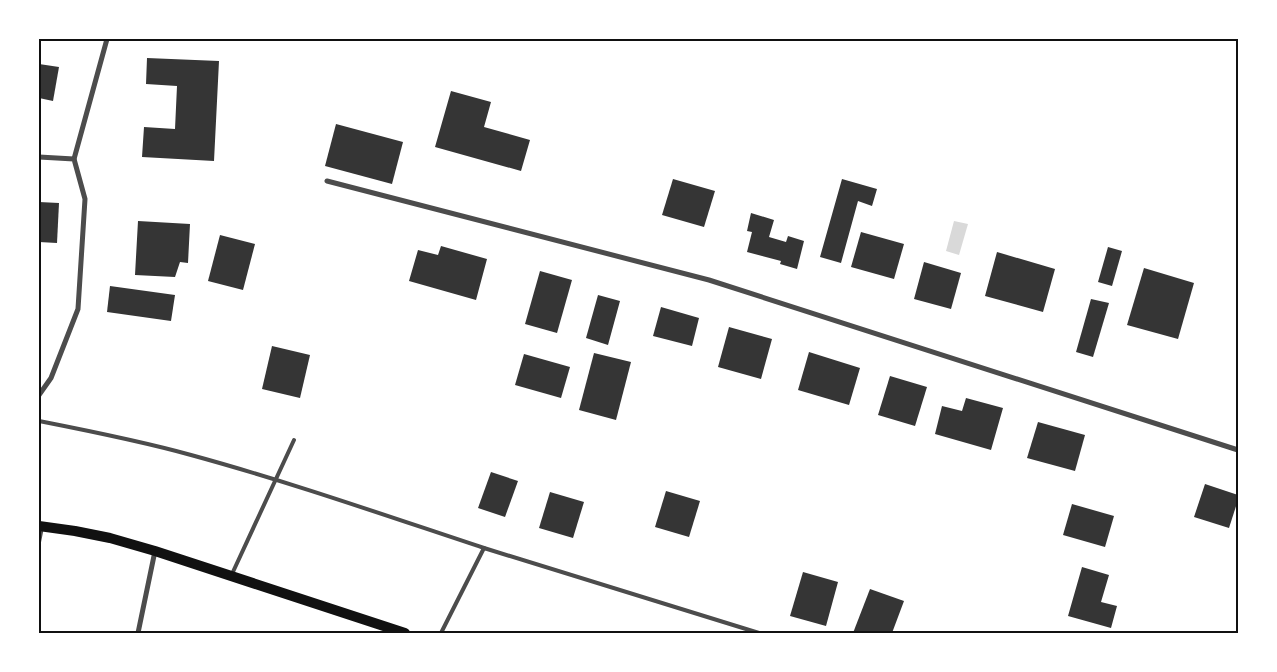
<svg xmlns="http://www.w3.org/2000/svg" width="1277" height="672" viewBox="0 0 1277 672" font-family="'Sofia Sans Condensed',sans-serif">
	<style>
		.water { fill: #d9d9d9 }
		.building { fill: #353535 }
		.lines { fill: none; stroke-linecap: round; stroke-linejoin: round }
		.service { stroke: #4c4c4c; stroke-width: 4 }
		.minor { stroke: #4c4c4c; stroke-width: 5 }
		.secondary { stroke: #111; stroke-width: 10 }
		.neatline { fill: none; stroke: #111; stroke-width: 2 }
	</style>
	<rect width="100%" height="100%" fill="#fff"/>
	<polygon class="water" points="954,221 968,224 959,255 946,251"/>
	<g class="building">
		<polygon points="147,58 219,61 214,161 142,157 144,127 175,129 177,86 146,84"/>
		<polygon points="39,64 59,67 53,101 39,98"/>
		<polygon points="451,91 491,102 484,127 530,140 521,171 435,147"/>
		<polygon points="336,124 403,142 392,184 325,166"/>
		<polygon points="673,179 715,191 704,227 662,215"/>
		<polygon points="842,179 877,189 872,206 858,201 841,263 820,257"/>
		<polygon points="39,202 59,203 57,243 39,242"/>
		<polygon points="751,213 774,220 769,237 786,242 788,236 804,241 797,269 780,264 781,261 747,252 752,232 747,231"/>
		<polygon points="138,221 190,224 188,263 180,262 175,277 135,275"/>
		<polygon points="861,232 904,244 894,279 851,267"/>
		<polygon points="220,235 255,244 243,290 208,281"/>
		<polygon points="441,246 487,259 476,300 409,281 418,250 438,255"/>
		<polygon points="1108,247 1122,251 1112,286 1098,282"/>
		<polygon points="997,252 1055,269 1043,312 985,296"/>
		<polygon points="924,262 961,273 951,309 914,299"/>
		<polygon points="1144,268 1194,283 1178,339 1127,325"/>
		<polygon points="540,271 572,280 557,333 525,324"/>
		<polygon points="110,286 175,295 171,321 107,312"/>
		<polygon points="598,295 620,301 608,345 586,338"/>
		<polygon points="1091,299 1109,303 1093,357 1076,352"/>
		<polygon points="661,307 699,318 692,346 653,336"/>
		<polygon points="729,327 772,339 761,379 718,367"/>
		<polygon points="272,346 310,355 300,398 262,389"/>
		<polygon points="809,352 860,368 849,405 798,390"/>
		<polygon points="594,353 631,362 616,420 579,410"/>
		<polygon points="524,354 570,367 561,398 515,385"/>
		<polygon points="890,376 927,387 915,426 878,415"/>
		<polygon points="966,398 1003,408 991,450 935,434 942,406 962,411"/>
		<polygon points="1038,422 1085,435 1075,471 1027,458"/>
		<polygon points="491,472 518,481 505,517 478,508"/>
		<polygon points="1205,484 1238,495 1238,500 1229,528 1194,517"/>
		<polygon points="666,491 700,501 689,537 655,527"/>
		<polygon points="550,492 584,502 573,538 539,528"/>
		<polygon points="1072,504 1114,516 1105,547 1063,535"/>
		<polygon points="1082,567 1109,575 1101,602 1117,606 1111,628 1068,616"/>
		<polygon points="803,572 838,582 826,626 790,616"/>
		<polygon points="870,589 904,601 892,633 853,633"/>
	</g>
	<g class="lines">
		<g class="service">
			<path d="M39,421C90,431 141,441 191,455C290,482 387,516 484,548"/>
			<polyline points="39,542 42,527"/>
			<polyline points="232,574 294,440"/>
			<polyline points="441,633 484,548 759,633"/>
		</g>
		<g class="minor">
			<polyline points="39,157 74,159 85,199 78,309 51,378 39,395"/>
			<polyline points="74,159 107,39"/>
			<polyline points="327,181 709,280 1238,450"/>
			<polyline points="138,633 155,551"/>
		</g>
		<polyline class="secondary" points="39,526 75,531 110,538 155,551 405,633"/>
	</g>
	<rect width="1277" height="672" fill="none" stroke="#ffffff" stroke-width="80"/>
	<rect x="40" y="40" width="1197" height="592" class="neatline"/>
</svg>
